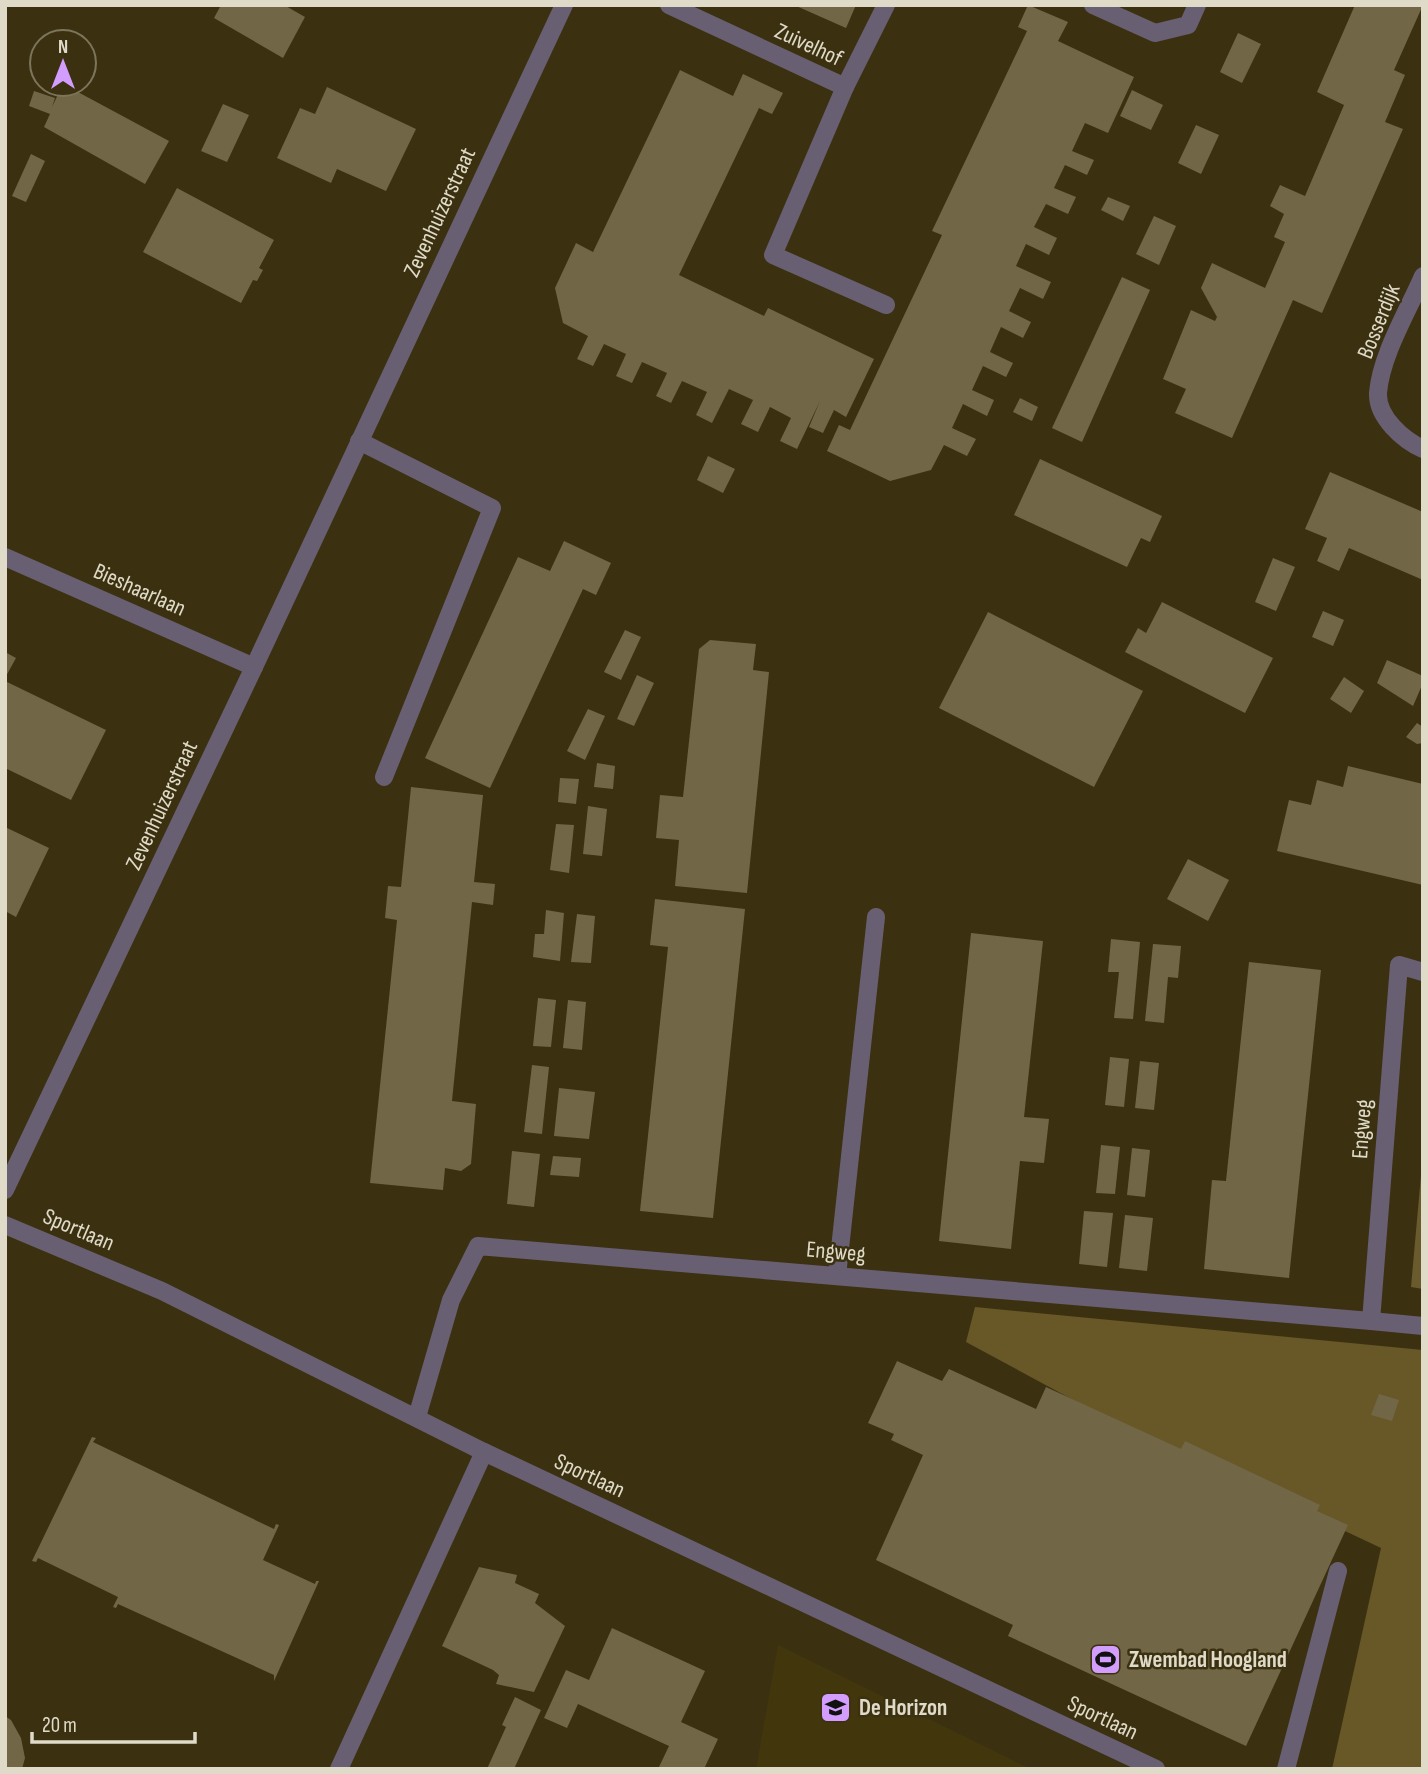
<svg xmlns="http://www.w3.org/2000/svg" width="1428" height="1774" viewBox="0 0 1428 1774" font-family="'Sofia Sans Condensed',sans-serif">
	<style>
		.built { fill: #42360d }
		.green { fill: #695b2d }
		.forest { fill: #685828 }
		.building { fill: #716646 }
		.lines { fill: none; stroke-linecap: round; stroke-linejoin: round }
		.service { stroke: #695f72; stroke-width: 18 }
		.minor { stroke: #695f72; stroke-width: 18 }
		.tertiary { stroke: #695f72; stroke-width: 18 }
		.labels { text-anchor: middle; stroke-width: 5; stroke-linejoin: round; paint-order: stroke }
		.street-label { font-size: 23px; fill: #e0dac9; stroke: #3b3111 }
		.poi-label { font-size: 23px; font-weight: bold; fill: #e0dac9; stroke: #3b3111; text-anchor: start }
	</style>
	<rect width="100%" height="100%" fill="#3b3111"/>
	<polygon class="built" points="778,1645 1031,1769 756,1769"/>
	<polygon class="green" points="1423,1153 1423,1289 1411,1287"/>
	<polygon class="forest" points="975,1307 1423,1350 1423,1769 1332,1769 1381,1548 1114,1422 966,1342"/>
	<g class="building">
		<polygon points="221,5 284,5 305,17 283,58 214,18"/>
		<polygon points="794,5 856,5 846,28"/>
		<polygon points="1028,5 1068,22 1058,41 1134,77 1108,133 1085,123 1072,151 1094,160 1087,175 1065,165 1054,188 1076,197 1068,214 1046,204 1034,227 1057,238 1049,255 1026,244 1016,266 1051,282 1043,299 1020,288 1009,311 1031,322 1023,338 1001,327 990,352 1013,363 1006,377 983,366 972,390 994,400 987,416 963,404 952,428 976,439 967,456 944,445 931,470 890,481 827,451 839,425 850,430 942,235 932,231 1027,31 1018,27"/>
		<polygon points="1355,5 1423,5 1394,70 1405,75 1385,122 1403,129 1322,313 1293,300 1232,438 1175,413 1186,389 1163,379 1191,310 1215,321 1217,317 1201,288 1212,263 1265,288 1285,242 1274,237 1284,214 1270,206 1280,185 1305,196 1344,105 1317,92"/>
		<polygon points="1238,33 1261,44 1242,83 1220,72"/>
		<polygon points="680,70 733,96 743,74 783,93 772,114 759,108 679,275 764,316 768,308 874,359 846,417 834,410 823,433 809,427 820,401 797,449 780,441 791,418 770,407 758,432 741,424 753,400 729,389 712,423 696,415 707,392 682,381 671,403 656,396 667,373 642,362 632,383 616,376 626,354 604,344 593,366 577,359 588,336 563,323 555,288 576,243 593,252"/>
		<polygon points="63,84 169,141 145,184 44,127 50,114 29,106 34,91 55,98 52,107"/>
		<polygon points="327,87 416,129 386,191 337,169 331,183 277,158 300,108 315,114"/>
		<polygon points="1132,90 1163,105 1151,130 1120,116"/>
		<polygon points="223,104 249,115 227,162 201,151"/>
		<polygon points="1196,125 1219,135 1201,174 1178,163"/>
		<polygon points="31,154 45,161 26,202 12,196"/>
		<polygon points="177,188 274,240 259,268 263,270 257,281 253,280 241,303 143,252"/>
		<polygon points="1108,197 1130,206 1123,221 1101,210"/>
		<polygon points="1154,216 1176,226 1159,265 1136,254"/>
		<polygon points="1122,277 1150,290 1082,442 1052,428"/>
		<polygon points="1020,398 1038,407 1032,421 1013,412"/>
		<polygon points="708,456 735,469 723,493 697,480"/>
		<polygon points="1040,459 1162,516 1150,542 1141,538 1127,567 1014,515"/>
		<polygon points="1330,472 1423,512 1423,580 1349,548 1339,571 1317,561 1327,538 1305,529"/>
		<polygon points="564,541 611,563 596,595 583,589 490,788 425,758 518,557 550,571"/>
		<polygon points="1273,558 1295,567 1276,611 1255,602"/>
		<polygon points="1162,602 1273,658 1245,713 1125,652 1138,628 1146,633"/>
		<polygon points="1323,611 1344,620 1333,646 1312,637"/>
		<polygon points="988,612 1143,691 1094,787 939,708"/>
		<polygon points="625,630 641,637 621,680 604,672"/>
		<polygon points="710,640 756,644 753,670 769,672 747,893 675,886 679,840 656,838 660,795 683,797 699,649"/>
		<polygon points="5,652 16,658 5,678"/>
		<polygon points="1387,660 1423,676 1423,683 1413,706 1377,683"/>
		<polygon points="637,675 654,683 634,726 617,719"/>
		<polygon points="1344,677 1364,691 1351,713 1330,699"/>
		<polygon points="5,681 106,730 71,800 5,768"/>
		<polygon points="588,709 605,716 585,760 567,751"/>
		<polygon points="1417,723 1423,727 1423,743 1417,744 1406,737"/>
		<polygon points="597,763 615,766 613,789 594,787"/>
		<polygon points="1348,766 1423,784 1423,885 1277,851 1289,800 1311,805 1317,780 1343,787"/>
		<polygon points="560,778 579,779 576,804 558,802"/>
		<polygon points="411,787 483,795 474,882 495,884 493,905 472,902 452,1101 476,1104 471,1164 461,1171 445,1168 443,1190 370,1183 397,920 385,918 388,886 401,887"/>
		<polygon points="588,806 607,809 602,856 583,854"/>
		<polygon points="556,824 574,825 569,873 550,870"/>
		<polygon points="5,827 49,848 16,917 5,911"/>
		<polygon points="1188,859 1229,880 1208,921 1167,899"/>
		<polygon points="655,899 745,909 713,1218 640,1211 668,947 650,945"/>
		<polygon points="546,910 564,913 560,961 533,957 535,934 544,934"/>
		<polygon points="577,914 595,916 591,963 571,962"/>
		<polygon points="971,933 1043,941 1024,1117 1049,1119 1044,1163 1020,1161 1011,1249 939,1241"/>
		<polygon points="1111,939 1140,942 1133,1019 1114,1018 1119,972 1108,972"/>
		<polygon points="1153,944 1181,946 1178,978 1168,977 1164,1023 1145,1021"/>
		<polygon points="1249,962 1321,970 1289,1278 1204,1269 1212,1180 1226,1181"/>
		<polygon points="538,998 556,1000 551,1047 533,1046"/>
		<polygon points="568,1000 586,1002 582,1050 563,1048"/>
		<polygon points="1110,1057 1129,1059 1124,1107 1105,1105"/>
		<polygon points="1140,1061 1159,1063 1154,1110 1135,1108"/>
		<polygon points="532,1065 549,1067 542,1134 524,1132"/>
		<polygon points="559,1088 595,1092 589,1139 554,1136"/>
		<polygon points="1101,1145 1120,1147 1115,1194 1096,1193"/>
		<polygon points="1132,1148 1150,1150 1145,1197 1127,1195"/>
		<polygon points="512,1151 540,1154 534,1207 507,1204"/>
		<polygon points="553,1156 581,1158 579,1177 550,1175"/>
		<polygon points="1084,1211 1113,1213 1107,1267 1079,1264"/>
		<polygon points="1125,1215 1153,1218 1147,1271 1119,1268"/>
		<polygon points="897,1361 942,1381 949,1369 1036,1409 1046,1387 1181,1449 1185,1441 1320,1505 1317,1511 1348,1525 1246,1746 1008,1636 1013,1625 876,1560 923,1455 891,1440 894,1434 868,1423"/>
		<polygon points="1379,1394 1399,1400 1392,1421 1371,1415"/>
		<polygon points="92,1437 96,1438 93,1442 274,1529 276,1524 279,1525 263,1560 315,1584 316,1581 319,1581 274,1681 274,1675 118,1604 116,1608 113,1607 118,1597 38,1558 36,1562 32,1561"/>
		<polygon points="479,1567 517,1575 515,1583 539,1594 535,1603 565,1626 534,1692 496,1684 499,1675 493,1670 442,1646"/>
		<polygon points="612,1628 705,1671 681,1722 718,1739 704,1769 658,1769 669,1746 578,1704 567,1728 544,1718 566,1670 589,1680"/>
		<polygon points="515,1697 541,1710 514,1769 487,1769 506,1727 502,1725"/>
		<polygon points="5,1716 11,1720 21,1738 25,1758 22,1769 5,1769"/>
	</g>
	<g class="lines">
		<g class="service">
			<polyline points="669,5 845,87 886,5"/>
			<polyline points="1093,5 1155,33 1188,25 1197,5"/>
			<polyline points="845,87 773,255 886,305"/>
			<polyline points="837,1276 876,917"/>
			<polyline points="339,1769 484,1452"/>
		</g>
		<g class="minor">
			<path d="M1423,276C1408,311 1381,355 1378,393C1377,417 1403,440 1423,449"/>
			<polyline points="359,441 492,508 384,777"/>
			<polyline points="5,1225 162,1291 484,1452 1156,1769"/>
			<polyline points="1371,1321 1423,1326"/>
			<polyline points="417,1417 451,1300 478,1246 1371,1321 1399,965 1423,972"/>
			<polyline points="1286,1769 1338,1571"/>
		</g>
		<g class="tertiary">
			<polyline points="5,557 254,667"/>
			<polyline points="5,1190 254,667 564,5"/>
		</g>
	</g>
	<defs>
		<symbol id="stadium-square" viewBox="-11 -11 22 22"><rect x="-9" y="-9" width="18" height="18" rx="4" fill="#d29dfd" stroke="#3b3111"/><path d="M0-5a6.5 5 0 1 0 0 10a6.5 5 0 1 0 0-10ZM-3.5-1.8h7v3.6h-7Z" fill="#111"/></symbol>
		<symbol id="school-square" viewBox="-11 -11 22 22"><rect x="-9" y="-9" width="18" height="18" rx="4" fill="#d29dfd" stroke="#3b3111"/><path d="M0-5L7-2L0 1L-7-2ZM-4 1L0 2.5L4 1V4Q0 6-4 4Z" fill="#111"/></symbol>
	</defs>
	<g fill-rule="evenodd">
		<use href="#stadium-square" x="1088" y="1642" width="35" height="35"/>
		<use href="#school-square" x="818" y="1690" width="35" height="35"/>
	</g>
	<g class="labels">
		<g class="street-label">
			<text transform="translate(809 44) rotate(25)" y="8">Zuivelhof</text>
			<text transform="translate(439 212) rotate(-65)" y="8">Zevenhuizerstraat</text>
			<text transform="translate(1378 321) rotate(-68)" y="8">Bosserdijk</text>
			<text transform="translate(140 589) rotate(24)" y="8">Bieshaarlaan</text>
			<text transform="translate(161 805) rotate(-65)" y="8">Zevenhuizerstraat</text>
			<text transform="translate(1361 1129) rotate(-86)" y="8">Engweg</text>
			<text transform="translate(79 1229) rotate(23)" y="8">Sportlaan</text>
			<text transform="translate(836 1251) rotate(5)" y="8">Engweg</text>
			<text transform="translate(590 1475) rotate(25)" y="8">Sportlaan</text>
			<text transform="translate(1103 1717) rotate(25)" y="8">Sportlaan</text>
		</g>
		<g class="poi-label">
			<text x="1129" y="1667">Zwembad Hoogland</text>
			<text x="859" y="1715">De Horizon</text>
		</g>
	</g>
	<rect width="1428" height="1774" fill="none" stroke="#e0dac9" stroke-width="14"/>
	<g transform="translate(63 63)"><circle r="33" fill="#3b3111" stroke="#7d755b" stroke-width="2"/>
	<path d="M0-5L12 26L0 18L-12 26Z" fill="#d29dfd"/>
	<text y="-10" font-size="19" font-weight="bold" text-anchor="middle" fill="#e0dac9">N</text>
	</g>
	<path d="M32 1732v10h163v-10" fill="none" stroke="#e0dac9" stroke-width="3.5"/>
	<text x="42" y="1732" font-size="21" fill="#e0dac9" stroke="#3b3111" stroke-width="5" paint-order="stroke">20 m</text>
</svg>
